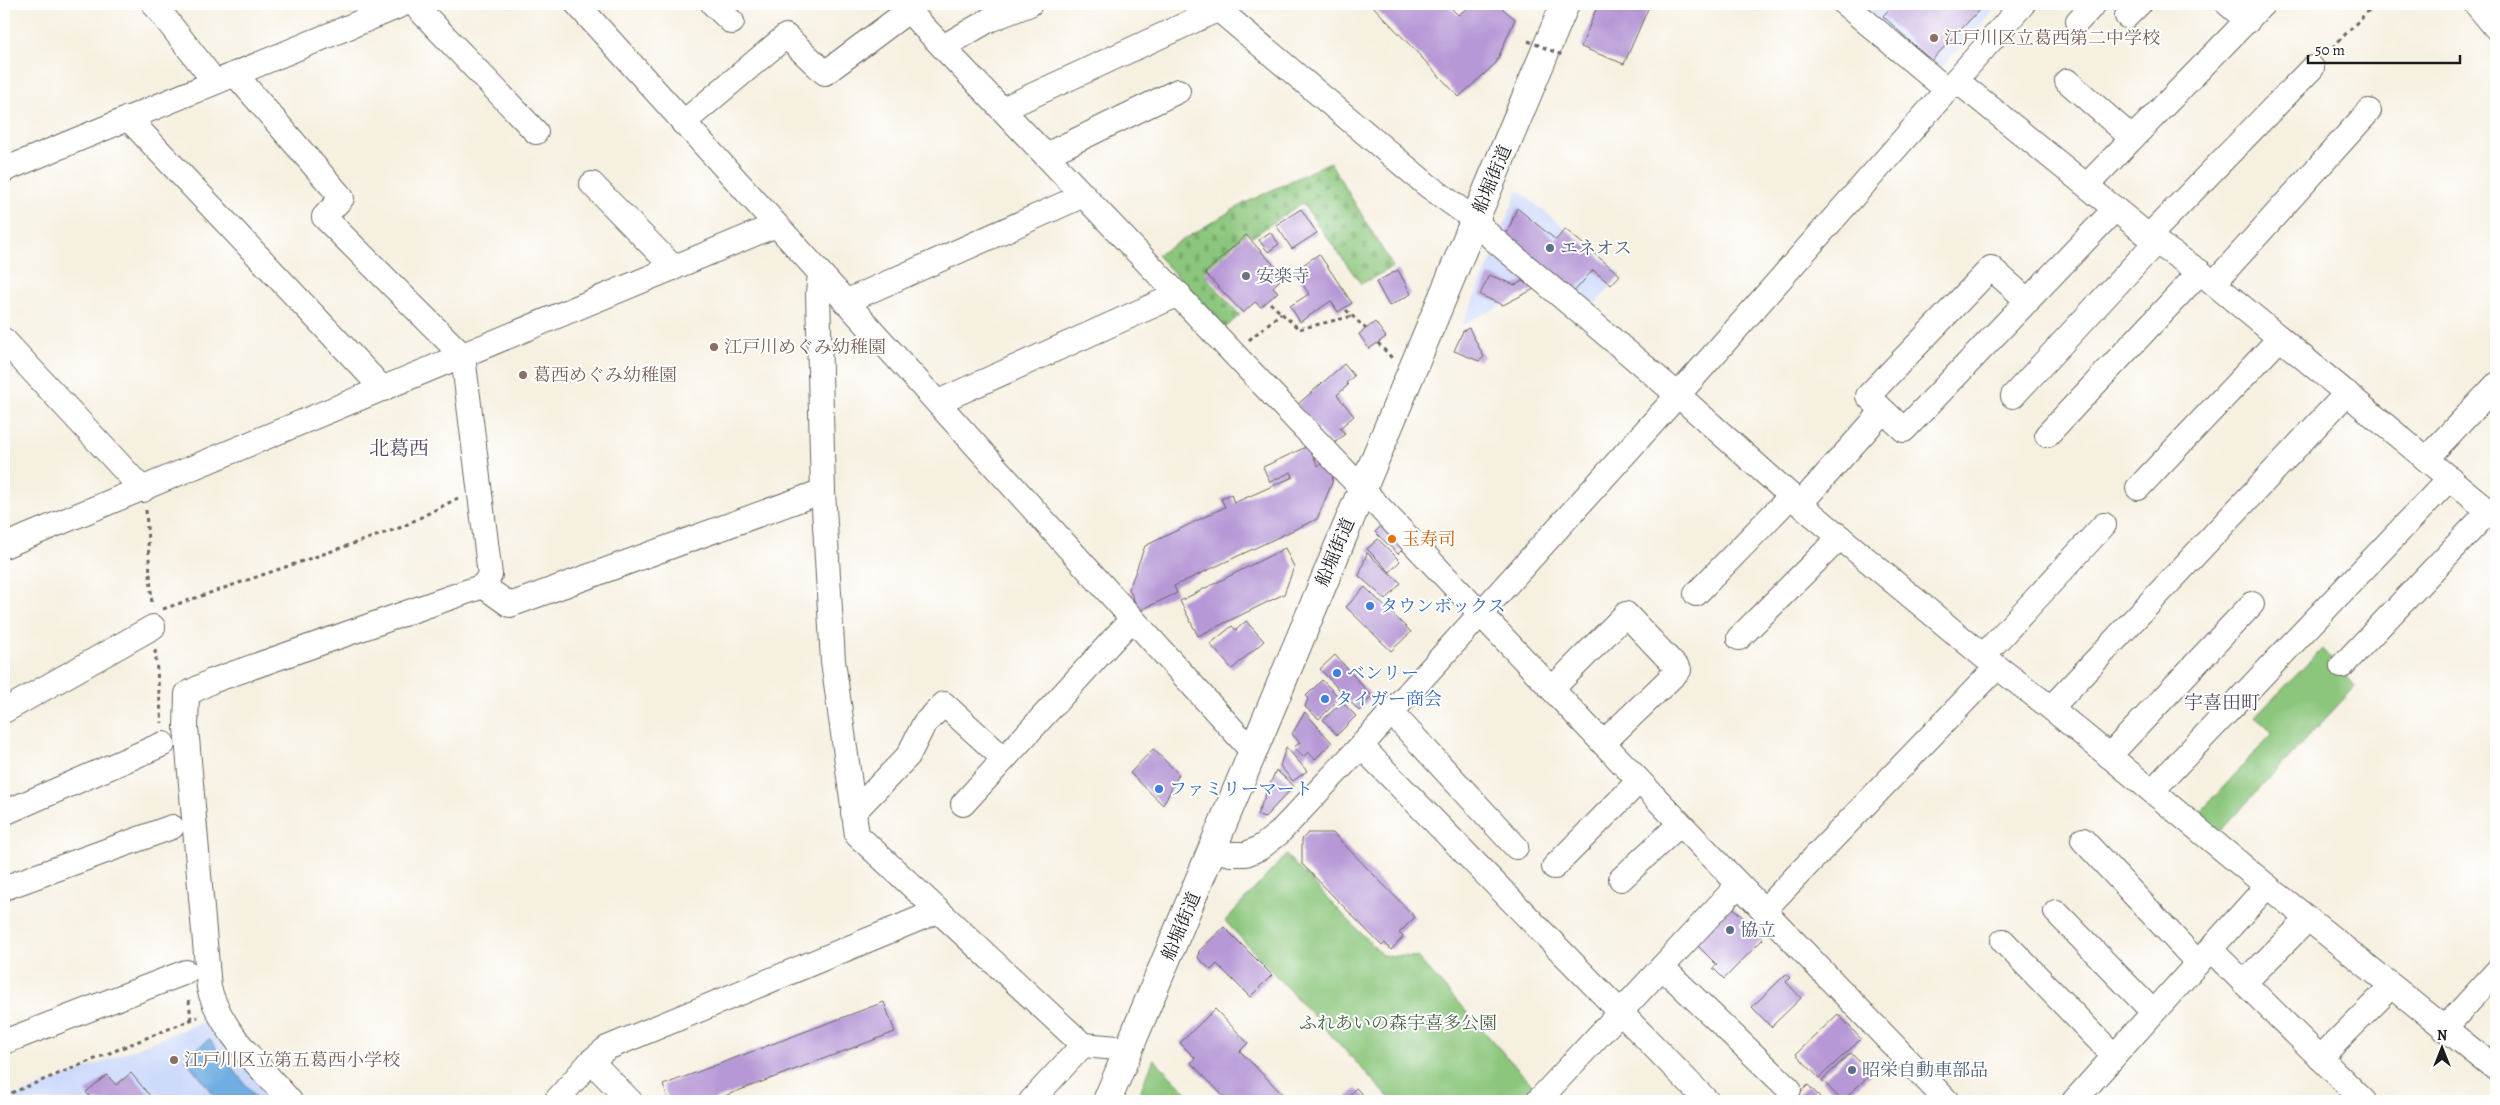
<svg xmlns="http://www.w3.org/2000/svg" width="2500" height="1105" viewBox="0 0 2500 1105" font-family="Alegreya,'Noto Serif JP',serif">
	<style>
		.built { fill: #cedafa }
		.green { fill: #8bc67b; stroke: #54714c }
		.cemetery { fill: url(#cemetery-stones); stroke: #54714c }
		.water { fill: #6faee2; stroke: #46657f }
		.building { fill: #b698d6 }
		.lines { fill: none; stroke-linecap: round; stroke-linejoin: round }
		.minor-casing { stroke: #686661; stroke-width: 26 }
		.major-casing { stroke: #686661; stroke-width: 30 }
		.path { stroke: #686661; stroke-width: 3; stroke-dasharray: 4 4; stroke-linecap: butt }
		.minor { stroke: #fff; stroke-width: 24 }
		.major { stroke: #fff; stroke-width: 28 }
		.path-bridge { stroke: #686661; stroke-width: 3; stroke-dasharray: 4 4; stroke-linecap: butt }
		.education-dot { fill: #8d6e63; stroke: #fff; stroke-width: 2 }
		.service-dot { fill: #5c6f8a; stroke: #fff; stroke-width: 2 }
		.worship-dot { fill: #6b7280; stroke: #fff; stroke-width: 2 }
		.food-dot { fill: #e8710a; stroke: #fff; stroke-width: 2 }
		.shop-dot { fill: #3f7fe0; stroke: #fff; stroke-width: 2 }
		.labels { text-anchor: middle; stroke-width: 4; stroke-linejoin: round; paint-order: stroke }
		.education-label { font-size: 18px; fill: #785e54; stroke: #fff; text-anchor: start }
		.street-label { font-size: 18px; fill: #1c1c1c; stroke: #fff }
		.service-label { font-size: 18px; fill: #4e5e75; stroke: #fff; text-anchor: start }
		.worship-label { font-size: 18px; fill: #5b616d; stroke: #fff; text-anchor: start }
		.food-label { font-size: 18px; fill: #c56008; stroke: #fff; text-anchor: start }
		.shop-label { font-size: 18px; fill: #366cbe; stroke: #fff; text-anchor: start }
		.park-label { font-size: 18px; fill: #486042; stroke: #fff }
		.neighbourhood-label { font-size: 19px; fill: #52475d; stroke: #fff }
		.quarter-label { font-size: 20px; fill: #52475d; stroke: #fff }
	</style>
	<defs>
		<pattern id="cemetery-stones" width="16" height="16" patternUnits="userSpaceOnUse" patternTransform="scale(1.25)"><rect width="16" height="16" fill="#8bc67b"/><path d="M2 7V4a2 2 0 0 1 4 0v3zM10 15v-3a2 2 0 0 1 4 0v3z" fill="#77aa6a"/></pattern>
	</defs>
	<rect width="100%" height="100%" fill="#fff"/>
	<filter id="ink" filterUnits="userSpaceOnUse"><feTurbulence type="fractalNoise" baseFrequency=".02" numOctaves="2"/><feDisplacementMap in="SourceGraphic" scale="10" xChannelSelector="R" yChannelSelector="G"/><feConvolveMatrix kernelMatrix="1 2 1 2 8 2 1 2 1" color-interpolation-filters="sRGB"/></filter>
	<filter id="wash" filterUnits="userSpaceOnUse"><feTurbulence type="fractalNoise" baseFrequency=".0096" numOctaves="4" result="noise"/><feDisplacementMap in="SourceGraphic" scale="20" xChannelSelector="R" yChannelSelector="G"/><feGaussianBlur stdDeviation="1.12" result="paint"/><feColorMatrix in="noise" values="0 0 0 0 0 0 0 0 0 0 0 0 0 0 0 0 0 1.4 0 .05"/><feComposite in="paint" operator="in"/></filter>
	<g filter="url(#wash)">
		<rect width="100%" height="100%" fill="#f6f0e0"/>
		<g class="built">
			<polygon points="1860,4 2000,4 1937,72"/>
			<polygon points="1518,190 1621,274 1590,310 1501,233"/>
			<polygon points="1494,254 1536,288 1462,325"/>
			<polygon points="209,1019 273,1101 5,1101"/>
		</g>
		<g class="green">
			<polygon points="2322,649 2355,687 2220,831 2196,817 2273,733 2255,717"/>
			<polygon points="1286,855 1382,955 1417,957 1536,1089 1525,1101 1392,1101 1225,921"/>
			<polygon points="1154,1059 1196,1101 1136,1101"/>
		</g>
		<polygon class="cemetery" points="1330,162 1393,267 1361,284 1302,203 1252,237 1247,232 1203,273 1240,315 1225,328 1157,255 1243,204"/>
		<polygon class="water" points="209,1039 258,1100 257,1101 219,1101 185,1059"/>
		<g id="blocks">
			<g class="building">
				<polygon points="1371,4 1447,4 1458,15 1474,4 1497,4 1515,19 1496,63 1459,97"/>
				<polygon points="1598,4 1650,4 1624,64 1581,47"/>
				<polygon points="1894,4 1985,4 1931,61 1883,16"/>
				<polygon points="1517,208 1556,240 1565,229 1620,275 1611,285 1593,270 1572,294 1506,236"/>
				<polygon points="1301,209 1317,233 1292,249 1276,225"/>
				<polygon points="1270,232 1279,244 1268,252 1259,240"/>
				<polygon points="1246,235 1284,276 1273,287 1278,292 1261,307 1255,302 1243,313 1205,273"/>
				<polygon points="1319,254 1352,303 1338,312 1331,301 1300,322 1290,306 1309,294 1294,271"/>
				<polygon points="1398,270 1411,294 1389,306 1376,282"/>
				<polygon points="1489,275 1515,285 1525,280 1536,288 1503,305 1480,295"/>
				<polygon points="1375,322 1386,337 1369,349 1359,334"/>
				<polygon points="1469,328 1484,357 1479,361 1454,351 1463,331"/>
				<polygon points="1344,364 1354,376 1346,383 1348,385 1337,395 1354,416 1340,428 1345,434 1332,445 1297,405"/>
				<polygon points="1308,446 1318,466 1323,463 1333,474 1332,483 1317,519 1174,586 1177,593 1139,611 1129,589 1145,546 1225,507 1221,499 1231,494 1234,503 1293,477 1291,472 1270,482 1263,467"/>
				<polygon points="1385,522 1407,545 1398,554 1375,532"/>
				<polygon points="1378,539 1400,561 1390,572 1367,549"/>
				<polygon points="1285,548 1294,567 1284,594 1198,636 1180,601"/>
				<polygon points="1367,553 1401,583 1386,600 1359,576"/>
				<polygon points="1365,587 1411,632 1391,651 1346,607"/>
				<polygon points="1246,621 1264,641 1232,669 1210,644 1232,626 1236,630"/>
				<polygon points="1335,655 1372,696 1359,711 1320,669"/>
				<polygon points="1322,680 1340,698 1319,719 1305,707 1308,698 1306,696"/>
				<polygon points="1342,702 1356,716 1337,735 1323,720"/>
				<polygon points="1305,712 1332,743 1315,759 1308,752 1303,757 1294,747 1300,743 1292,734"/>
				<polygon points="1286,747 1307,771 1293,781 1280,766"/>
				<polygon points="1153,749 1179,774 1163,805 1130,773"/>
				<polygon points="1276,770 1294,786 1264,818 1257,815"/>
				<polygon points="1308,833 1333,833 1415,917 1399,933 1403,937 1391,950 1385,943 1382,946 1302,864 1302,839"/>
				<polygon points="1731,905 1763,939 1724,979 1713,968 1717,965 1695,943"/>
				<polygon points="1224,927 1272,975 1250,997 1217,964 1211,970 1198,958 1199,951"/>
				<polygon points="1786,974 1790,978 1786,982 1801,998 1771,1027 1752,1007"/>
				<polygon points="884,1002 895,1032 711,1101 669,1101 663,1085"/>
				<polygon points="1215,1009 1248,1043 1240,1051 1289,1101 1228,1101 1191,1063 1195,1058 1180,1043"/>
				<polygon points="1838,1014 1861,1039 1819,1078 1796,1054"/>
				<polygon points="1851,1053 1871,1074 1842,1101 1822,1080"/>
				<polygon points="131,1073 150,1096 144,1101 93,1101 86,1092 107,1075 116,1085"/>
				<polygon points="1808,1085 1824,1101 1791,1101"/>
				<polygon points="1356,1088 1369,1101 1343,1101"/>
			</g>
		</g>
	</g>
	<g filter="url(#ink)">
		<use href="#blocks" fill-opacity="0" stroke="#686661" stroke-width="1"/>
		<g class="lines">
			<defs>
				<g id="minor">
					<polyline points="154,4 215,82"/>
					<polyline points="414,4 536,132"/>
					<polyline points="577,4 1252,751"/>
					<polyline points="713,4 732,22"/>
					<polyline points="902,4 1603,743 1947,1101"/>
					<polyline points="1212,4 1427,185 1475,220 1491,237 1678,395 1800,504 1983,656 2051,708 2267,886 2496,1069"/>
					<polyline points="1845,4 1947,90"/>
					<polyline points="2228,4 2248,21"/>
					<polyline points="2476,4 2496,28"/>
					<polyline points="2127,16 2139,4"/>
					<polyline points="2078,21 2094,4"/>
					<polyline points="943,47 989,20 1030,4"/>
					<polyline points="235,74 342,198 324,217 463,356 490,575 483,586 510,605 823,491"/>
					<polyline points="1956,80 2156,242 2200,272 2496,517"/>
					<polyline points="2067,81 2132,138"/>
					<polyline points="1003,109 1219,9"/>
					<polyline points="128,118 383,389"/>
					<polyline points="683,123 786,36 825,73 908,11"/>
					<polyline points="1046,155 1178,91"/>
					<polyline points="4,170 404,4"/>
					<polyline points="592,184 674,268"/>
					<polyline points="2087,185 2263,4"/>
					<polyline points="2149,236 2312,68"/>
					<polyline points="820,274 818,293 823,491 833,661 857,835 1083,1045 1129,1049"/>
					<polyline points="2214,283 2369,111"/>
					<polyline points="2028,301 1991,268 1868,396 1904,430 2115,209"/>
					<polyline points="845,302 1084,195"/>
					<polyline points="4,340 143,490"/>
					<polyline points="2013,396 2156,242"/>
					<polyline points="938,402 1179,294"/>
					<polyline points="2047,435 2200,272"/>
					<polyline points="2426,459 2496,385"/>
					<polyline points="2138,488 2280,338"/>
					<polyline points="1800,504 1883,411"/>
					<polyline points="4,546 776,225"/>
					<polyline points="1696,594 1791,496"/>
					<polyline points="1739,638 1840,537"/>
					<polyline points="1983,656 2104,525"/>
					<polyline points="2342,666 2489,511"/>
					<polyline points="1552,689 1626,614 1679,670 1603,743"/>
					<polyline points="2051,708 2347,393"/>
					<polyline points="4,711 153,627"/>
					<polyline points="1391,712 1516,847"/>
					<polyline points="1361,746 1707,1101"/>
					<polyline points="2109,756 2252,604"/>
					<polyline points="2152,791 2450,478"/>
					<polyline points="963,804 1132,619"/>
					<polyline points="4,813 163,744"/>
					<polyline points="853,813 908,756 924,724 944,704 1004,759"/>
					<polyline points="2083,840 2198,963"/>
					<polyline points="1213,850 1231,854 1246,854 1260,848 1278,834 1361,746 1678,395 2023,4"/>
					<polyline points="1554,867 1639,781"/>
					<polyline points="1621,879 1680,824"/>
					<polyline points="4,888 172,827"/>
					<polyline points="1764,910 1997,667"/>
					<polyline points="2056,912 2153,1012"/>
					<polyline points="2003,941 2114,1056"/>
					<polyline points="2210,949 2364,1101"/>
					<polyline points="1662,967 1789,1089"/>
					<polyline points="2244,983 2308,919"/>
					<polyline points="2444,1029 2496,972"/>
					<polyline points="4,1042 186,972"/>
					<polyline points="2320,1058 2391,987"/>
					<polyline points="591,1061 630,1101"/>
					<path d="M290,1101C261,1067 221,1032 209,988L186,727L187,694L212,681L483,586"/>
					<polyline points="556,1101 591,1061 607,1048 938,911"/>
					<polyline points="1031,1101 1083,1045"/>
					<polyline points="1538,1101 1738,885"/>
					<polyline points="2074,1101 2267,886"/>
				</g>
				<polyline id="major" points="1107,1101 1565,4"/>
			</defs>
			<use href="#minor" class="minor-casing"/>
			<use href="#major" class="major-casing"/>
			<g class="path">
				<polyline points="2327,53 2375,4"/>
				<polyline points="1270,303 1299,329 1353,316"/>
				<polyline points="1346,310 1366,329"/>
				<polyline points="1249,340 1281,313"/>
				<polyline points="1378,343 1392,358"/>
				<polyline points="146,510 152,606"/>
				<polyline points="163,609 402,527 458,498"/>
				<polyline points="155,650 162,723"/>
				<polyline points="189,1000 191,1020"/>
				<polyline points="4,1096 198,1017"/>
			</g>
			<use href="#minor" class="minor"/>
			<use href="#major" class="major"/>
			<polyline class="path-bridge" points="1528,41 1565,56"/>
		</g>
	</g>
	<g class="education-dot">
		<circle cx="1934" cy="38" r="5"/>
		<circle cx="714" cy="347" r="5"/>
		<circle cx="523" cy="375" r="5"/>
		<circle cx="174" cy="1060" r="5"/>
	</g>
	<g class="service-dot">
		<circle cx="1550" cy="248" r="5"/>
		<circle cx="1730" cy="930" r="5"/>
		<circle cx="1852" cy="1070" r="5"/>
	</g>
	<circle class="worship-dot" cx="1246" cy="276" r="5"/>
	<circle class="food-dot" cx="1392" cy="539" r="5"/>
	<g class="shop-dot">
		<circle cx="1370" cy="606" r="5"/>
		<circle cx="1337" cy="673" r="5"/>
		<circle cx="1325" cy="699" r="5"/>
		<circle cx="1159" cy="789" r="5"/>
	</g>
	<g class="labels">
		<g class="education-label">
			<text x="1944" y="44">江戸川区立葛西第二中学校</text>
			<text x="724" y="353">江戸川めぐみ幼稚園</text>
			<text x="533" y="381">葛西めぐみ幼稚園</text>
			<text x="184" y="1066">江戸川区立第五葛西小学校</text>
		</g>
		<g class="street-label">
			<text transform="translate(1492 179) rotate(-67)" y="6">船堀街道</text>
			<text transform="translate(1335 552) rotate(-67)" y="6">船堀街道</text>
			<text transform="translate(1181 926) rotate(-67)" y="6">船堀街道</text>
		</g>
		<g class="service-label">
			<text x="1560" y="254">エネオス</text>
			<text x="1740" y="936">協立</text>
			<text x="1862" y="1076">昭栄自動車部品</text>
		</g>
		<g class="worship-label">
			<text x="1256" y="282">安楽寺</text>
		</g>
		<g class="food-label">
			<text x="1402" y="545">玉寿司</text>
		</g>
		<g class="shop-label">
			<text x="1380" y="612">タウンボックス</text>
			<text x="1347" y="679">ベンリー</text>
			<text x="1335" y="705">タイガー商会</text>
			<text x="1169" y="795">ファミリーマート</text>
		</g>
		<g class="park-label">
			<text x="1398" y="1029">ふれあいの森宇喜多公園</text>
		</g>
		<g class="neighbourhood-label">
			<text x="2222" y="709">宇喜田町</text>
		</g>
		<g class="quarter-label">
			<text x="399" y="455">北葛西</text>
		</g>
	</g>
	<rect width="2500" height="1105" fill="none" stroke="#fff" stroke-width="20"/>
	<g transform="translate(2442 1048)" stroke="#ffffff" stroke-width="4" paint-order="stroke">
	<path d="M0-4L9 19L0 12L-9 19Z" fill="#1c1c1c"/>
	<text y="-8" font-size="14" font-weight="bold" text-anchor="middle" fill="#1c1c1c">N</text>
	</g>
	<path d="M2308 55v8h152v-8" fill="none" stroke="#1c1c1c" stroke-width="2.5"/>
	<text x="2315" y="55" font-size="15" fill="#1c1c1c" stroke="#ffffff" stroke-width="4" paint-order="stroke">50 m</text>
</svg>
